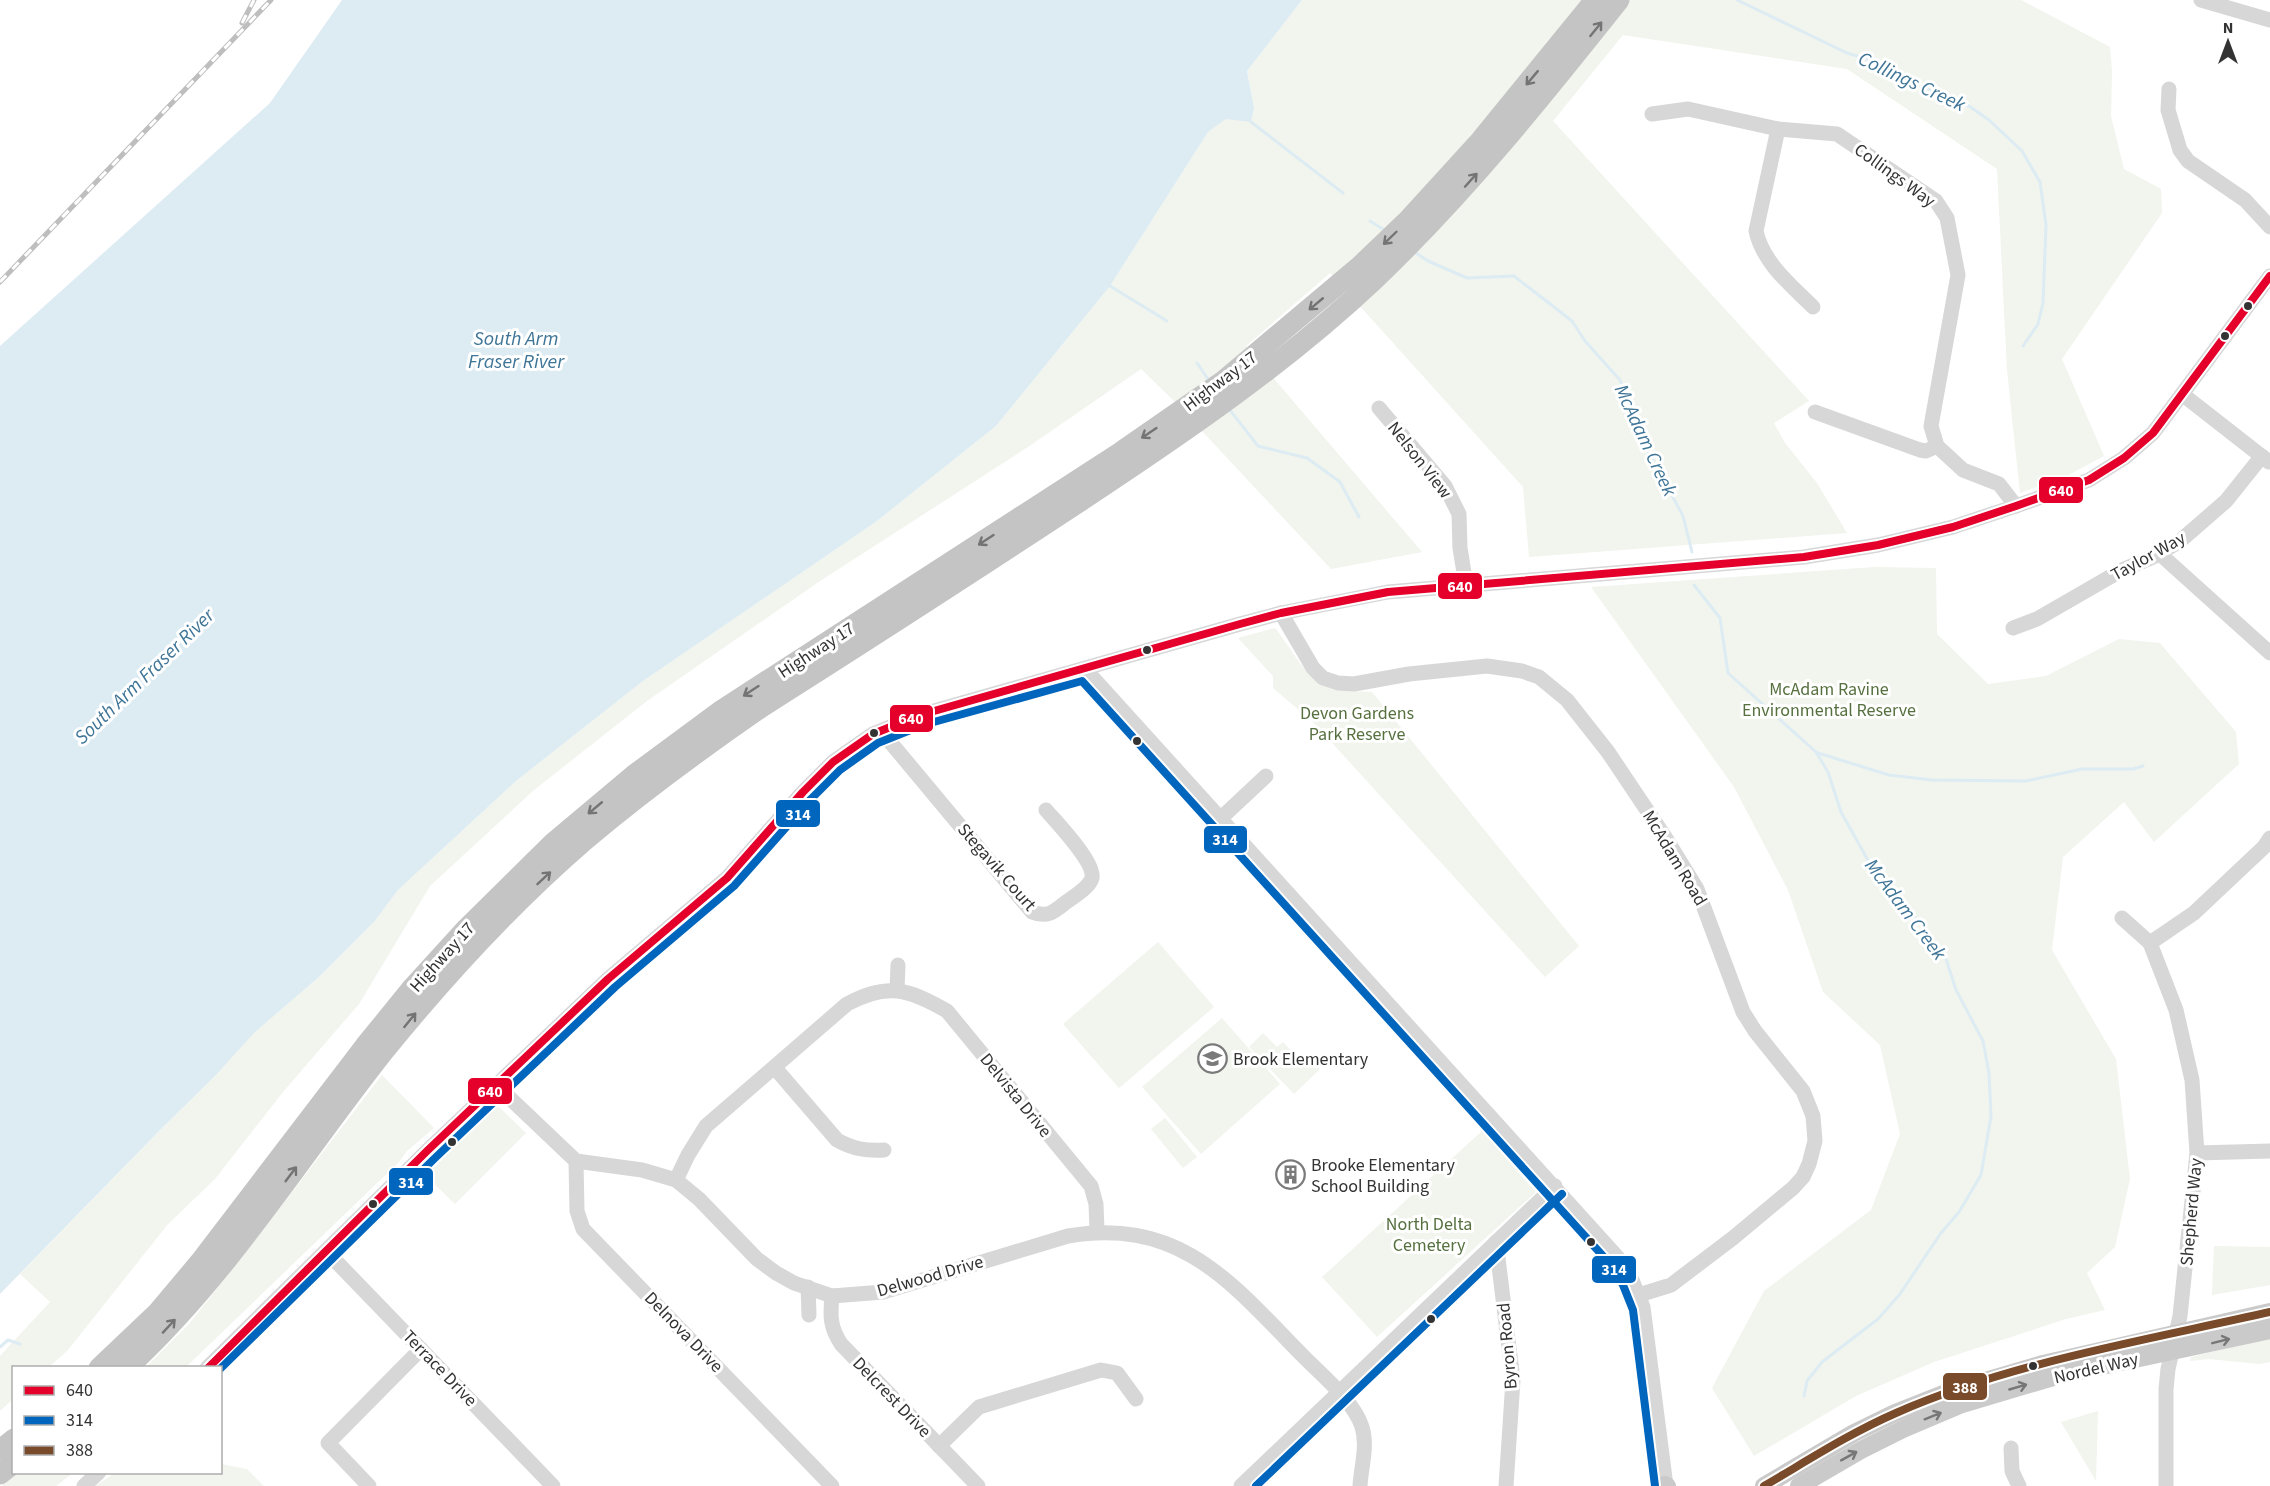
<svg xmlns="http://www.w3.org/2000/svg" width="2270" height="1486" viewBox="0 0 2270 1486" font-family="'Source Sans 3',sans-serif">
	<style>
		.green { fill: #f1f5ed }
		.water { fill: #ddebf3 }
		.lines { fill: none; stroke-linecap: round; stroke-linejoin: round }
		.stream { stroke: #ddebf3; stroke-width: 3 }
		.minor { stroke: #d7d7d7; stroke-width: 15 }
		.major { stroke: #cacaca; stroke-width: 18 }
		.highway { stroke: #c4c4c4; stroke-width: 21 }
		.rail-casing { stroke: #bebebe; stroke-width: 5 }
		.rail { stroke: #fff; stroke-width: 3; stroke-dasharray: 9; stroke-linecap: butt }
		.bus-1-casing { stroke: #fff; stroke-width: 12 }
		.bus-2-casing { stroke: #fff; stroke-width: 12 }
		.bus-3-casing { stroke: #fff; stroke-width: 12 }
		.bus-1 { stroke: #e4002b; stroke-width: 8 }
		.bus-2 { stroke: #0065bd; stroke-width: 8 }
		.bus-3 { stroke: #7a4b2a; stroke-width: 8 }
		.oneway { stroke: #747474 }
		.oneway2 { stroke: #777 }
		.bus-dot { fill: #333; stroke: #fff; stroke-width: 2 }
		.labels { text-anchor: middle; stroke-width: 6; stroke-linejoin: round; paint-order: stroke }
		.street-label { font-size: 18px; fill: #333; stroke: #fff }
		.park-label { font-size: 18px; fill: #56703f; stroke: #fff }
		.poi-label { font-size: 18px; fill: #333; stroke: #fff; text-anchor: start }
		.water-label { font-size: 20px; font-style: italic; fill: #3f7597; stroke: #fff }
		.line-badge { stroke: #fff; stroke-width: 2 }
		.badge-label { font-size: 16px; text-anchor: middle; font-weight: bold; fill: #fff }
	</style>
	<rect width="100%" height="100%" fill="#fff"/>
	<g class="green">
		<polygon points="1302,0 2021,0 2110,47 2112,71 2111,116 2124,169 2161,189 2162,213 2062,359 2104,456 2065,477 2020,493 2007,370 1997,169 1847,69 1623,35 1553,121 1809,401 1774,423 1785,443 1817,483 1847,533 1529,557 1523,487 1330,273 1246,346 1422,552 1331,569 1172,399 1141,369 1028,447 820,581 647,701 534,790 430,886 359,1004 283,1092 215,1179 168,1224 68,1350 49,1367 14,1368 13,1399 0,1411 0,1356 50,1302 20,1274 160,1130 216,1075 255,1032 319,977 374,922 398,890 516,781 643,681 877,521 996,426 1110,286 1208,132 1226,119 1254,108 1247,71"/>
		<polygon points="1874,567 1936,568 1937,634 1988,684 2046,676 2119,639 2160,643 2236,732 2239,764 2154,842 2124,802 2063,857 2052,950 2116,1059 2130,1179 2115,1247 2087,1273 2105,1310 2066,1319 1934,1362 1856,1396 1754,1456 1712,1388 1764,1291 1871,1210 1900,1134 1880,1045 1823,992 1788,890 1734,787 1591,587"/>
		<path d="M1275,628C1290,646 1309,685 1333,689C1346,692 1359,691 1372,692L1579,946L1545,977L1314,723L1273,688V676L1238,638Z"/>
		<polygon points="1158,942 1214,1007 1119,1088 1063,1024"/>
		<polygon points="1222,1018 1280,1084 1201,1154 1142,1087"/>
		<polygon points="1263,1033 1277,1047 1283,1042 1298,1058 1308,1058 1320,1069 1294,1094 1249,1047"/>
		<polygon points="382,1075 434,1128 407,1151 399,1162 186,1367 146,1367 189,1324 249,1248"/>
		<polygon points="494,1107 499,1107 526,1133 455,1204 426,1176"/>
		<polygon points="1165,1118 1197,1157 1183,1168 1151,1129"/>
		<polygon points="1482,1131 1536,1192 1377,1337 1322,1277"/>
		<polygon points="2214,1246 2270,1247 2270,1285 2212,1295"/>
		<polygon points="2270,1338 2270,1362 2259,1364 2209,1359 2190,1361 2191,1357"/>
		<polygon points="2098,1411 2096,1481 2061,1422"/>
		<polygon points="221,1464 247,1469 264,1486 95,1486 115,1473 220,1472"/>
		<polygon points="19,1473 73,1473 56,1486 1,1486"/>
	</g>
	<polygon class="water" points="342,0 1302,0 1247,71 1254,108 1251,122 1226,119 1208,132 1110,286 996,426 877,521 643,681 516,781 398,890 374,922 319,977 255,1032 216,1075 160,1130 0,1294 0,346 270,103"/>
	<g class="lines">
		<g class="stream">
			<polyline points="1737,0 1847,53 1871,60 1936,93 1969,106 1989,120 2022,151 2040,182 2046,225 2043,303 2038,324 2023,346"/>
			<polyline points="1251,122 1343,193"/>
			<polyline points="1370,221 1386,231"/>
			<polyline points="1413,251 1428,261 1467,278 1514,276 1572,321 1585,341 1620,380 1641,438 1683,516 1692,552"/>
			<polyline points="1110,286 1167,321"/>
			<polyline points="1197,363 1210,382"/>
			<polyline points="1229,409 1258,446 1307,458 1340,482 1359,517"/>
			<polyline points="1694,585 1720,618 1728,673 1816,752 1828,772 1841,812 1874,871 1928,932 1946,959 1956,990 1983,1041 1989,1073 1991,1116 1981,1175 1959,1212 1941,1233 1900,1294 1878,1319 1822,1362 1807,1381 1804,1396"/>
			<polyline points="1818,753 1889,775 1932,780 2026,781 2082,769 2133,769 2143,766"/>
			<polyline points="0,1347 8,1340 20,1344"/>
		</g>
		<g class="minor">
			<polyline points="2201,0 2270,20"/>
			<polyline points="2169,89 2168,110 2180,150 2188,161 2245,200 2270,227"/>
			<polyline points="1652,114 1688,109 1778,129 1837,134 1936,201 1947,218 1958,275 1931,426 1937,446 1963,470 1999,484 2016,506"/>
			<path d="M1778,129L1756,231C1763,263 1791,285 1813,307"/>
			<polyline points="2182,394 2269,462"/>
			<polyline points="1379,408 1445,486 1459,514 1460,548 1466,585"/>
			<polyline points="1815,412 1920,450 1926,451 1937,446"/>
			<polyline points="2160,554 2270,653"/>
			<polyline points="1281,613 1313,668 1323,678 1338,683 1354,684 1409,674 1487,666 1522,671 1539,677 1567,700 1608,752 1665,837 1697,889 1743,1012 1755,1031 1803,1091 1813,1116 1815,1141 1809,1164 1803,1177 1793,1188 1733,1238 1671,1285 1639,1295"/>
			<polyline points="2013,628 2037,619 2122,570 2153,557 2180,541 2226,501 2262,456"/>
			<polyline points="1085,669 1620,1260 1632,1280 1643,1307 1666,1486"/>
			<path d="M881,731L1032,912C1047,918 1054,912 1065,903C1073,897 1089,888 1092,878C1095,862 1057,823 1046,810"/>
			<polyline points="1220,819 1266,776"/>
			<polyline points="2122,918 2150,943"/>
			<polyline points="897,990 898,965"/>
			<path d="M775,1068L837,1140C853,1149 866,1151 884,1150"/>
			<path d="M497,1086L576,1161L642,1170L676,1180L699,1199L757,1259L776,1273L794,1283L832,1296L883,1292L1068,1236C1182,1217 1232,1284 1305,1358C1323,1376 1355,1403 1362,1427C1368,1446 1361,1467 1360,1486"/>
			<polyline points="2197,1153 2270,1151"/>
			<polyline points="576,1161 577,1211 583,1229 832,1486"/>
			<path d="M676,1180L688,1155L706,1126L847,1004C887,982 909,989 947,1011L1091,1186L1096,1204L1097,1231"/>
			<polyline points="1496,1242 1513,1380 1506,1486"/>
			<polyline points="326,1251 553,1486"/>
			<polyline points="808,1287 809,1315"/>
			<path d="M832,1296C830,1316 830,1327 841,1344L978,1486"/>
			<polyline points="207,1368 428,1150 608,979 727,878 803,792 833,762 873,734 920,715 1240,624 1281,613 1388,592 1804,557 1878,545 1953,527 2016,506 2089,480 2124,458 2153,433 2270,276"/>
			<polyline points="939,1446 979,1407 1101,1370 1117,1373 1136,1399"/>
			<polyline points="2011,1448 2012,1471 2019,1486"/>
			<polyline points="84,1486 99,1472"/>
			<polyline points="369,1486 328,1443 421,1349"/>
			<polyline points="1241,1486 1555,1186"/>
			<polyline points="2166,1486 2166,1389 2168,1369 2180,1316 2197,1153 2192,1080 2176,1010 2150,943 2194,913 2264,847 2270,838"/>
		</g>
		<g class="major">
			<polyline points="1665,1485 1667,1486"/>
			<polyline points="1764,1486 1854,1433 1895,1413 1948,1392 2043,1364 2270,1312"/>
			<polyline points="1799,1486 1861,1450 1903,1429 1962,1404 2060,1375 2270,1330"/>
		</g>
		<g class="highway">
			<polyline points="99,1368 158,1312 200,1262 365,1046 413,987 464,931 553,843 634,775 722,710 1121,452 1222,382 1360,266 1408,220 1481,140 1595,0"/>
			<path d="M127,1368C228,1275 300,1157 384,1051C445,976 512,903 585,840C642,792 702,748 763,706C869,639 974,571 1079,502C1182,434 1285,364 1375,279C1465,193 1542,97 1619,0"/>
			<polyline points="0,1450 14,1439"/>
			<polyline points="0,1474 14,1463"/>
		</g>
		<defs>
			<g id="rail">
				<polyline points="242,23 254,0"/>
				<polyline points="0,282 271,0"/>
			</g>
		</defs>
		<use href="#rail" class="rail-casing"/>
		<use href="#rail" class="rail"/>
		<defs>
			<polyline id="bus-1" points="208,1368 428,1150 608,979 727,878 803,792 833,762 873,734 920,715 1240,624 1281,613 1388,592 1804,557 1878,545 1953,527 2016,506 2089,480 2124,458 2153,433 2270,276"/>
			<g id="bus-2">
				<polyline points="220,1369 435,1158 615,987 734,886 811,799 840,770 878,743 923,725 1082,681 1612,1266 1623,1285 1633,1310 1655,1486"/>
				<polyline points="1256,1486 1562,1194"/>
			</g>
			<path id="bus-3" d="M1764,1486C1807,1461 1850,1433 1896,1413C2012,1362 2147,1340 2270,1312"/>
		</defs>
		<use href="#bus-1" class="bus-1-casing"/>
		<use href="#bus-2" class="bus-2-casing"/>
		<use href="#bus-3" class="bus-3-casing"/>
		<use href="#bus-1" class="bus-1"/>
		<use href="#bus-2" class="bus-2"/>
		<use href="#bus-3" class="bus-3"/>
	</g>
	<defs><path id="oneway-shaft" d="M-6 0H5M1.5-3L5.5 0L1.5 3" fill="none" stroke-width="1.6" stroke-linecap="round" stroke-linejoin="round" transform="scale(1.5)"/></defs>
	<g class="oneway">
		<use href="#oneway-shaft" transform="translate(1596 29) rotate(-51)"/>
		<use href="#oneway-shaft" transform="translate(1532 78) rotate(130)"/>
		<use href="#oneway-shaft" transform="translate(1471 180) rotate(-48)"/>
		<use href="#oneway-shaft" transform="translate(1390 238) rotate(136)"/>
		<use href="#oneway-shaft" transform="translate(1316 304) rotate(140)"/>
		<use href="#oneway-shaft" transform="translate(1149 433) rotate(146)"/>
		<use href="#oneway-shaft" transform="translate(986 540) rotate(147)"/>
		<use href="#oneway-shaft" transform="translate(751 691) rotate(147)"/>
		<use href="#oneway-shaft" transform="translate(595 808) rotate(140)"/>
		<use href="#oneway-shaft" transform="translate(544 878) rotate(-43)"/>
		<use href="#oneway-shaft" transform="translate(410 1020) rotate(-51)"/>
		<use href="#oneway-shaft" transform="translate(291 1174) rotate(-53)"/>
		<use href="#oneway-shaft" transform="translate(169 1326) rotate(-47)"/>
	</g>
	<g class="oneway2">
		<use href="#oneway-shaft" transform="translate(2221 1341) rotate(-14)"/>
		<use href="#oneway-shaft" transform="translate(2018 1387) rotate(-16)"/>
		<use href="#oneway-shaft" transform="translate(1933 1416) rotate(-22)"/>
		<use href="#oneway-shaft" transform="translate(1849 1456) rotate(-29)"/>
	</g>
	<defs>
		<symbol id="school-ring" viewBox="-11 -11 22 22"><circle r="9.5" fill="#fff" stroke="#7a7a7a" stroke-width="1.5"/><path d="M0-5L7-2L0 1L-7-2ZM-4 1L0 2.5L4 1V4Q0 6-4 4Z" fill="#7a7a7a"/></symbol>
		<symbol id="building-ring" viewBox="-11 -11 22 22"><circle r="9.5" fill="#fff" stroke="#7a7a7a" stroke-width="1.5"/><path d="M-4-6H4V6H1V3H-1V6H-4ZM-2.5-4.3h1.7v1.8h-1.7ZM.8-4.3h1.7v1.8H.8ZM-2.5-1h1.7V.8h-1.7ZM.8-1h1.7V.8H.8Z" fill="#7a7a7a"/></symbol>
	</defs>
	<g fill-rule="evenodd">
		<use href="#school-ring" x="1196" y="1042" width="33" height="33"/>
		<use href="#building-ring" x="1274" y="1158" width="33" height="33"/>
	</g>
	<g class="bus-dot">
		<circle cx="2248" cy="306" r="5"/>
		<circle cx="2225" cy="336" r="5"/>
		<circle cx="1147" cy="650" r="5"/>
		<circle cx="874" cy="733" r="5"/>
		<circle cx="1137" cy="741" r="5"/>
		<circle cx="452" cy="1142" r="5"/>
		<circle cx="373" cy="1204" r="5"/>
		<circle cx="1591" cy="1242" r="5"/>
		<circle cx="1431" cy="1319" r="5"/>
		<circle cx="2033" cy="1366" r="5"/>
	</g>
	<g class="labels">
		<g class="street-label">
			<text transform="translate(1895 175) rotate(36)" y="6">Collings Way</text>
			<text transform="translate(1220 381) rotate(-37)" y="6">Highway 17</text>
			<text transform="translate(1420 460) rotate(52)" y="6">Nelson View</text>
			<text transform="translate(2148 556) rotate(-29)" y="6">Taylor Way</text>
			<text transform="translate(816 650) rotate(-33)" y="6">Highway 17</text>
			<text transform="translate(1675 858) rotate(59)" y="6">McAdam Road</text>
			<text transform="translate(997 867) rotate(49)" y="6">Stegavik Court</text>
			<text transform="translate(442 957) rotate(-48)" y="6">Highway 17</text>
			<text transform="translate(1016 1095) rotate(51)" y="6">Delvista Drive</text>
			<text transform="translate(2191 1212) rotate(-85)" y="6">Shepherd Way</text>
			<text transform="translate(930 1276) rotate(-16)" y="6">Delwood Drive</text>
			<text transform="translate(684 1332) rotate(46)" y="6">Delnova Drive</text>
			<text transform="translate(1507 1346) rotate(-95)" y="6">Byron Road</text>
			<text transform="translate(440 1368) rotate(46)" y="6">Terrace Drive</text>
			<text transform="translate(2096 1368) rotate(-13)" y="6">Nordel Way</text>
			<text transform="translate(892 1397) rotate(46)" y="6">Delcrest Drive</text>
		</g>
		<g class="park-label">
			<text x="1829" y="695">McAdam Ravine<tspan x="1829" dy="21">Environmental Reserve</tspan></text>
			<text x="1357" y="719">Devon Gardens<tspan x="1357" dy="21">Park Reserve</tspan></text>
			<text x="1429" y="1230">North Delta<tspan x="1429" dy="21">Cemetery</tspan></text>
		</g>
		<g class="poi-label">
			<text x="1233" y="1065">Brook Elementary</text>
			<text x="1311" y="1171">Brooke Elementary<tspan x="1311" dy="21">School Building</tspan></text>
		</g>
		<g class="water-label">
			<text transform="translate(1912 81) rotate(25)" y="7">Collings Creek</text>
			<text x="516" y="345">South Arm<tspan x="516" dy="23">Fraser River</tspan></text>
			<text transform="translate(1646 440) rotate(65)" y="7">McAdam Creek</text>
			<text transform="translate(144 676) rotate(-44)" y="7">South Arm Fraser River</text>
			<text transform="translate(1906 909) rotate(53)" y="7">McAdam Creek</text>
		</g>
	</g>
	<g class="line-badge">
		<rect x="2038" y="476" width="46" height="28" rx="6" fill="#e4002b"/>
		<rect x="1437" y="572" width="46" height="28" rx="6" fill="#e4002b"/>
		<rect x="889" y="704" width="45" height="29" rx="6" fill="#e4002b"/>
		<rect x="775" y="799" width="46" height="29" rx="6" fill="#0065bd"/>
		<rect x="1203" y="825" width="45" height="29" rx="6" fill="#0065bd"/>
		<rect x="467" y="1077" width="46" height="28" rx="6" fill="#e4002b"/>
		<rect x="388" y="1167" width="46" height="29" rx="6" fill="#0065bd"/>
		<rect x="1591" y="1255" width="46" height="29" rx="6" fill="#0065bd"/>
		<rect x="1942" y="1372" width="46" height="29" rx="6" fill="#7a4b2a"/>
	</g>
	<g class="badge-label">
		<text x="2061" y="496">640</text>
		<text x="1460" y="592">640</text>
		<text x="911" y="724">640</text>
		<text x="798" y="820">314</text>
		<text x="1225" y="845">314</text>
		<text x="490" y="1097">640</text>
		<text x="411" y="1188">314</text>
		<text x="1614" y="1275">314</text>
		<text x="1965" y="1393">388</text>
	</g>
	<rect x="12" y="1366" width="210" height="108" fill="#ffffff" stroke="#adadad" stroke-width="1.5"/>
	<rect x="24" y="1386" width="30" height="9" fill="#e4002b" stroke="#adadad" stroke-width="1.5"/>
	<text x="66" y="1396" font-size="18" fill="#333333">640</text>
	<rect x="24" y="1416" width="30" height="9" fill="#0065bd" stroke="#adadad" stroke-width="1.5"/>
	<text x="66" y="1426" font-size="18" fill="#333333">314</text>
	<rect x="24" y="1446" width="30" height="9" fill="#7a4b2a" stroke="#adadad" stroke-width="1.5"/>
	<text x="66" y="1456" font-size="18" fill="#333333">388</text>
	<g transform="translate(2228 42)" stroke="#ffffff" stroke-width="4.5" paint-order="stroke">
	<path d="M0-4.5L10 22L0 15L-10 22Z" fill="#333333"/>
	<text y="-9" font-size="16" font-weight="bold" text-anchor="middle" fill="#333333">N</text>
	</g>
</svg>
